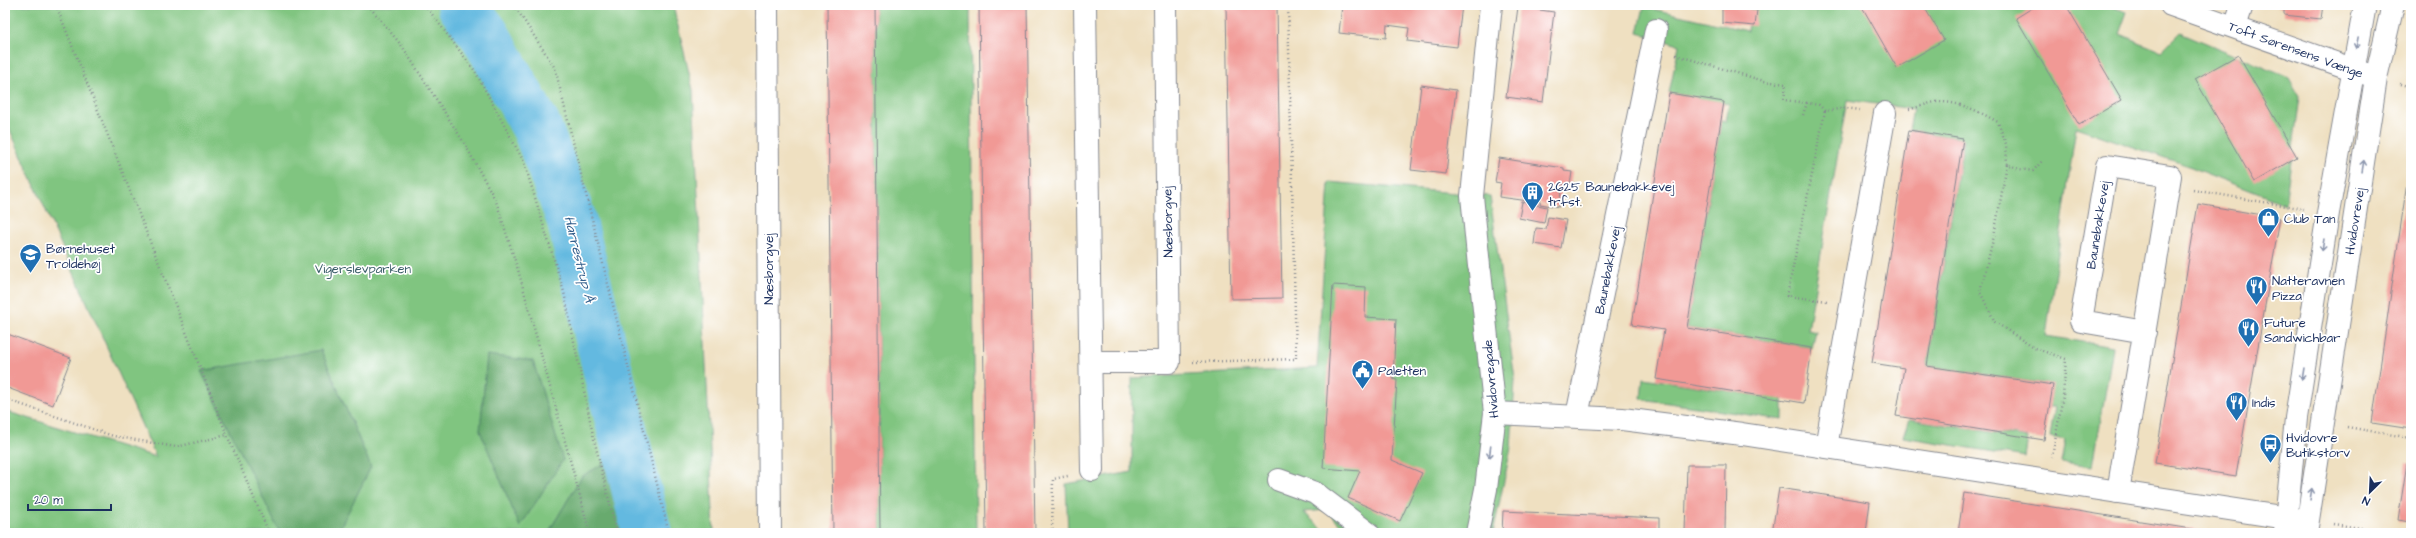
<svg xmlns="http://www.w3.org/2000/svg" width="2416" height="538" viewBox="0 0 2416 538" font-family="'Architects Daughter',sans-serif">
	<style>
		.green { fill: #80c580; stroke: #4e7a6f }
		.forest { fill: #68aa6e; stroke: #426c66 }
		.lines { fill: none; stroke-linecap: round; stroke-linejoin: round }
		.river { stroke: #63b9e0; stroke-width: 50 }
		.building { fill: #f19995 }
		.minor-casing { stroke: #858890; stroke-width: 24 }
		.path { stroke: #858890; stroke-width: 2.5; stroke-dasharray: 1 3; stroke-linecap: butt }
		.minor { stroke: #fff; stroke-width: 22 }
		.oneway { stroke: #8d97ae }
		.labels { text-anchor: middle; stroke-width: 3.5; stroke-linejoin: round; paint-order: stroke }
		.street-label { font-size: 13px; fill: #1b2f5e; stroke: #fff }
		.poi-label { font-size: 13px; fill: #1b2f5e; stroke: #fff; text-anchor: start }
		.park-label { font-size: 13px; fill: #395c68; stroke: #fff }
		.water-label { font-size: 14px; font-style: italic; fill: #345f8c; stroke: #fff }
	</style>
	<rect width="100%" height="100%" fill="#fff"/>
	<filter id="ink" filterUnits="userSpaceOnUse"><feTurbulence type="fractalNoise" baseFrequency=".025" numOctaves="2"/><feDisplacementMap in="SourceGraphic" scale="8" xChannelSelector="R" yChannelSelector="G"/><feConvolveMatrix kernelMatrix="1 2 1 2 8 2 1 2 1" color-interpolation-filters="sRGB"/></filter>
	<filter id="wash" filterUnits="userSpaceOnUse"><feTurbulence type="fractalNoise" baseFrequency=".012" numOctaves="4" result="noise"/><feDisplacementMap in="SourceGraphic" scale="16" xChannelSelector="R" yChannelSelector="G"/><feGaussianBlur stdDeviation="0.9" result="paint"/><feColorMatrix in="noise" values="0 0 0 0 0 0 0 0 0 0 0 0 0 0 0 0 0 1.4 0 .05"/><feComposite in="paint" operator="in"/></filter>
	<g filter="url(#wash)">
		<rect width="100%" height="100%" fill="#efe0c1"/>
		<g class="green">
			<polygon points="5,5 673,5 693,90 714,533 5,533 5,411 156,457 5,119"/>
			<polygon points="875,5 970,5 976,533 880,533"/>
			<polygon points="1750,5 2106,5 2127,12 2119,34 2161,51 2180,32 2289,78 2300,97 2285,204 2191,167 2076,127 2046,336 2113,347 2093,466 2061,462 2065,440 2050,437 2055,407 2049,407 2052,385 1927,366 1964,139 1909,130 1913,109 1847,100 1808,330 1816,332 1812,348 1687,328 1721,121 1726,121 1729,104 1669,93 1679,45 1638,33 1644,7 1748,31"/>
			<polygon points="1329,182 1490,196 1515,380 1511,448 1493,533 1349,533 1326,510 1303,512 1327,533 1068,533 1066,484 1132,472 1132,378 1317,368"/>
			<polygon points="1643,378 1783,399 1783,420 1641,399"/>
			<polygon points="1909,419 2028,438 2025,457 1903,437"/>
		</g>
		<g class="forest">
			<polygon points="321,350 371,467 339,530 280,533 201,371"/>
			<polygon points="487,355 533,361 563,460 520,527 480,431"/>
			<polygon points="628,450 646,533 548,533 582,476"/>
		</g>
		<g class="lines">
			<polyline class="river" points="462,5 485,35 537,128 571,218 647,533"/>
		</g>
		<g id="blocks">
			<g class="building">
				<polygon points="827,5 875,5 880,533 833,533"/>
				<polygon points="979,5 1027,5 1035,533 986,533"/>
				<polygon points="1226,5 1277,5 1282,298 1231,299"/>
				<polygon points="1342,5 1462,5 1457,47 1407,41 1409,28 1387,25 1386,38 1339,33"/>
				<polygon points="1722,5 1747,5 1746,9 1757,10 1755,26 1722,23"/>
				<polygon points="1861,5 1923,5 1944,40 1897,68"/>
				<polygon points="2037,5 2066,5 2122,100 2079,125 2016,18"/>
				<polygon points="2271,5 2323,5 2321,19 2284,15 2284,8"/>
				<polygon points="1518,7 1554,12 1543,102 1506,97"/>
				<polygon points="2238,55 2297,157 2254,182 2195,79"/>
				<polygon points="1421,85 1456,90 1446,174 1411,170"/>
				<polygon points="1669,93 1724,102 1687,328 1812,348 1804,403 1656,379 1664,330 1632,325"/>
				<polygon points="1909,130 1963,139 1927,366 2053,385 2044,440 1896,416 1904,368 1872,363"/>
				<polygon points="1499,158 1564,168 1564,171 1572,172 1570,185 1562,184 1559,207 1540,204 1542,189 1530,187 1529,201 1499,197 1501,183 1495,182"/>
				<polygon points="2410,162 2411,162 2411,429 2372,423"/>
				<polygon points="1522,202 1547,207 1544,223 1519,218"/>
				<polygon points="2198,204 2280,218 2236,476 2155,463"/>
				<polygon points="1548,217 1566,220 1561,248 1534,244 1536,228 1546,229"/>
				<polygon points="1333,285 1366,287 1365,317 1396,319 1393,379 1397,380 1392,460 1422,473 1400,521 1348,498 1360,471 1323,468"/>
				<polygon points="5,333 71,358 53,405 5,387"/>
				<polygon points="2407,463 2411,464 2411,522 2398,520"/>
				<polygon points="1687,465 1726,465 1725,533 1685,533"/>
				<polygon points="1779,488 1870,502 1866,533 1772,533"/>
				<polygon points="1964,493 2210,532 2210,533 1958,533"/>
				<polygon points="1503,511 1659,518 1659,533 1502,533"/>
			</g>
		</g>
	</g>
	<g filter="url(#ink)">
		<use href="#blocks" fill-opacity="0" stroke="#858890" stroke-width="1"/>
		<g class="lines">
			<defs>
				<g id="minor">
					<polyline points="767,5 770,533"/>
					<polyline points="1085,5 1092,470"/>
					<polyline points="2171,5 2366,74"/>
					<polyline points="2235,27 2242,5"/>
					<polyline points="1479,266 1472,196 1491,5"/>
					<polyline points="1091,362 1169,362 1165,5"/>
					<polyline points="1495,413 1622,419 1742,434 2307,521"/>
					<polyline points="1577,416 1656,30"/>
					<polyline points="1826,447 1885,113"/>
					<polyline points="1279,480 1315,493 1368,533"/>
					<polyline points="2118,492 2170,176 2107,166 2081,321 2145,332"/>
					<polyline points="2285,532 2296,418 2328,213 2365,5"/>
					<polyline points="1477,533 1486,489 1495,413 1480,272"/>
					<polyline points="2306,533 2376,78 2393,5"/>
				</g>
			</defs>
			<use href="#minor" class="minor-casing"/>
			<g class="path">
				<polyline points="56,5 227,435 269,533"/>
				<polyline points="368,5 402,46 463,141 496,201 519,273 590,533"/>
				<polyline points="425,5 475,71 524,162 564,292 593,435 617,533"/>
				<polyline points="514,5 555,68 669,533"/>
				<polyline points="1676,55 1764,81 1786,84 1784,100 1807,103"/>
				<polyline points="2400,84 2411,87"/>
				<path d="M1909,109C1918,108 1927,103 1936,102C1959,101 1978,111 1998,122L2006,144L2007,164L2019,169L2033,171L2043,160"/>
				<polyline points="1825,111 1787,296 1827,301"/>
				<polyline points="1803,115 1807,103 1819,105 1825,111 1846,108 1860,110"/>
				<polyline points="2007,164 1994,236 1980,292 1995,322 2034,348 2066,359 2063,396 2052,457"/>
				<polyline points="2193,190 2304,209"/>
				<polyline points="1193,362 1296,359 1288,5"/>
				<polyline points="5,399 113,436 176,447 227,435"/>
				<polyline points="2347,427 2411,438"/>
				<polyline points="2333,524 2395,533"/>
				<polyline points="1052,533 1053,479 1068,476"/>
			</g>
			<use href="#minor" class="minor"/>
		</g>
		<defs><path id="oneway-shaft" d="M-6 0H5M1.5-3L5.5 0L1.5 3" fill="none" stroke-width="1.6" stroke-linecap="round" stroke-linejoin="round"/></defs>
		<g class="oneway">
			<use href="#oneway-shaft" transform="translate(2357 43) rotate(101)"/>
			<use href="#oneway-shaft" transform="translate(2363 166) rotate(-81)"/>
			<use href="#oneway-shaft" transform="translate(2323 245) rotate(99)"/>
			<use href="#oneway-shaft" transform="translate(2303 374) rotate(99)"/>
			<use href="#oneway-shaft" transform="translate(1490 452) rotate(97)"/>
			<use href="#oneway-shaft" transform="translate(2311 494) rotate(-81)"/>
		</g>
	</g>
	<defs>
		<symbol id="building-pin" viewBox="-11 -11 22 30"><path d="M0 17L-7.5 6A9.5 9.5 0 1 1 7.5 6Z" fill="#1f6fb2" stroke="#fff"/><path d="M-4-6H4V6H1V3H-1V6H-4ZM-2.5-4.3h1.7v1.8h-1.7ZM.8-4.3h1.7v1.8H.8ZM-2.5-1h1.7V.8h-1.7ZM.8-1h1.7V.8H.8Z" fill="#fff"/></symbol>
		<symbol id="shop-pin" viewBox="-11 -11 22 30"><path d="M0 17L-7.5 6A9.5 9.5 0 1 1 7.5 6Z" fill="#1f6fb2" stroke="#fff"/><path d="M-5-2.5h2.3a2.7 3.5 0 0 1 5.4 0H5L5.5 6h-11ZM-1.5-2.5h3a1.5 2.3 0 0 0-3 0Z" fill="#fff"/></symbol>
		<symbol id="school-pin" viewBox="-11 -11 22 30"><path d="M0 17L-7.5 6A9.5 9.5 0 1 1 7.5 6Z" fill="#1f6fb2" stroke="#fff"/><path d="M0-5L7-2L0 1L-7-2ZM-4 1L0 2.5L4 1V4Q0 6-4 4Z" fill="#fff"/></symbol>
		<symbol id="restaurant-pin" viewBox="-11 -11 22 30"><path d="M0 17L-7.5 6A9.5 9.5 0 1 1 7.5 6Z" fill="#1f6fb2" stroke="#fff"/><path d="M-5-6h1v4h1v-4h1v4h1v-4h1v5L-1.5 .5V6h-2V.5L-5-1ZM5-6V6H3V1.5H1.5Q1.5-4 5-6Z" fill="#fff"/></symbol>
		<symbol id="civic-pin" viewBox="-11 -11 22 30"><path d="M0 17L-7.5 6A9.5 9.5 0 1 1 7.5 6Z" fill="#1f6fb2" stroke="#fff"/><path d="M-.6-6.5H3V-4.5H.6V-3L4-1V1h2V6H-6V1h2V-1L-.6-3ZM-1.2 2.5V6h2.4V2.5Z" fill="#fff"/></symbol>
		<symbol id="bus-pin" viewBox="-11 -11 22 30"><path d="M0 17L-7.5 6A9.5 9.5 0 1 1 7.5 6Z" fill="#1f6fb2" stroke="#fff"/><path d="M-5-6H5V4H4V6H2V4H-2V6H-4V4H-5ZM-3.5-4V0h7V-4ZM-3.5 1.2v1.5H-2V1.2ZM2 1.2v1.5H3.5V1.2Z" fill="#fff"/></symbol>
	</defs>
	<g fill-rule="evenodd">
		<use href="#building-pin" x="1520" y="180" width="25" height="34"/>
		<use href="#shop-pin" x="2256" y="206" width="25" height="34"/>
		<use href="#school-pin" x="18" y="242" width="25" height="34"/>
		<use href="#restaurant-pin" x="2244" y="274" width="25" height="34"/>
		<use href="#restaurant-pin" x="2236" y="316" width="25" height="34"/>
		<use href="#civic-pin" x="1350" y="358" width="25" height="34"/>
		<use href="#restaurant-pin" x="2224" y="390" width="25" height="34"/>
		<use href="#bus-pin" x="2258" y="432" width="25" height="34"/>
	</g>
	<g class="labels">
		<g class="street-label">
			<text transform="translate(2296 49) rotate(20)" y="5">Toft Sørensens Vænge</text>
			<text transform="translate(2354 221) rotate(-81)" y="5">Hvidovrevej</text>
			<text transform="translate(1167 222) rotate(-91)" y="5">Næsborgvej</text>
			<text transform="translate(2097 225) rotate(-81)" y="5">Baunebakkevej</text>
			<text transform="translate(768 269) rotate(-90)" y="5">Næsborgvej</text>
			<text transform="translate(1607 270) rotate(-79)" y="5">Baunebakkevej</text>
			<text transform="translate(1490 379) rotate(-95)" y="5">Hvidovregade</text>
		</g>
		<g class="poi-label">
			<text x="1548" y="191">2625 Baunebakkevej<tspan x="1548" dy="15">trfst.</tspan></text>
			<text x="2284" y="223">Club Tan</text>
			<text x="46" y="253">Børnehuset<tspan x="46" dy="15">Troldehøj</tspan></text>
			<text x="2272" y="285">Natteravnen<tspan x="2272" dy="15">Pizza</tspan></text>
			<text x="2264" y="327">Future<tspan x="2264" dy="15">Sandwichbar</tspan></text>
			<text x="1378" y="375">Paletten</text>
			<text x="2252" y="407">Indis</text>
			<text x="2286" y="442">Hvidovre<tspan x="2286" dy="15">Butikstorv</tspan></text>
		</g>
		<g class="park-label">
			<text x="363" y="273">Vigerslevparken</text>
		</g>
		<g class="water-label">
			<text transform="translate(580 259) rotate(76)" y="5">Harrestrup Å</text>
		</g>
	</g>
	<rect width="2416" height="538" fill="none" stroke="#fff" stroke-width="20"/>
	<g transform="translate(2370 492) rotate(204)" stroke="#ffffff" stroke-width="3" paint-order="stroke">
	<path d="M0-3L7 15L0 10L-7 15Z" fill="#1b2f5e"/>
	<text y="-6" font-size="11" font-weight="bold" text-anchor="middle" fill="#1b2f5e">N</text>
	</g>
	<path d="M28 504v6h83v-6" fill="none" stroke="#1b2f5e" stroke-width="2"/>
	<text x="34" y="504" font-size="12" fill="#1b2f5e" stroke="#ffffff" stroke-width="3" paint-order="stroke">20 m</text>
</svg>
